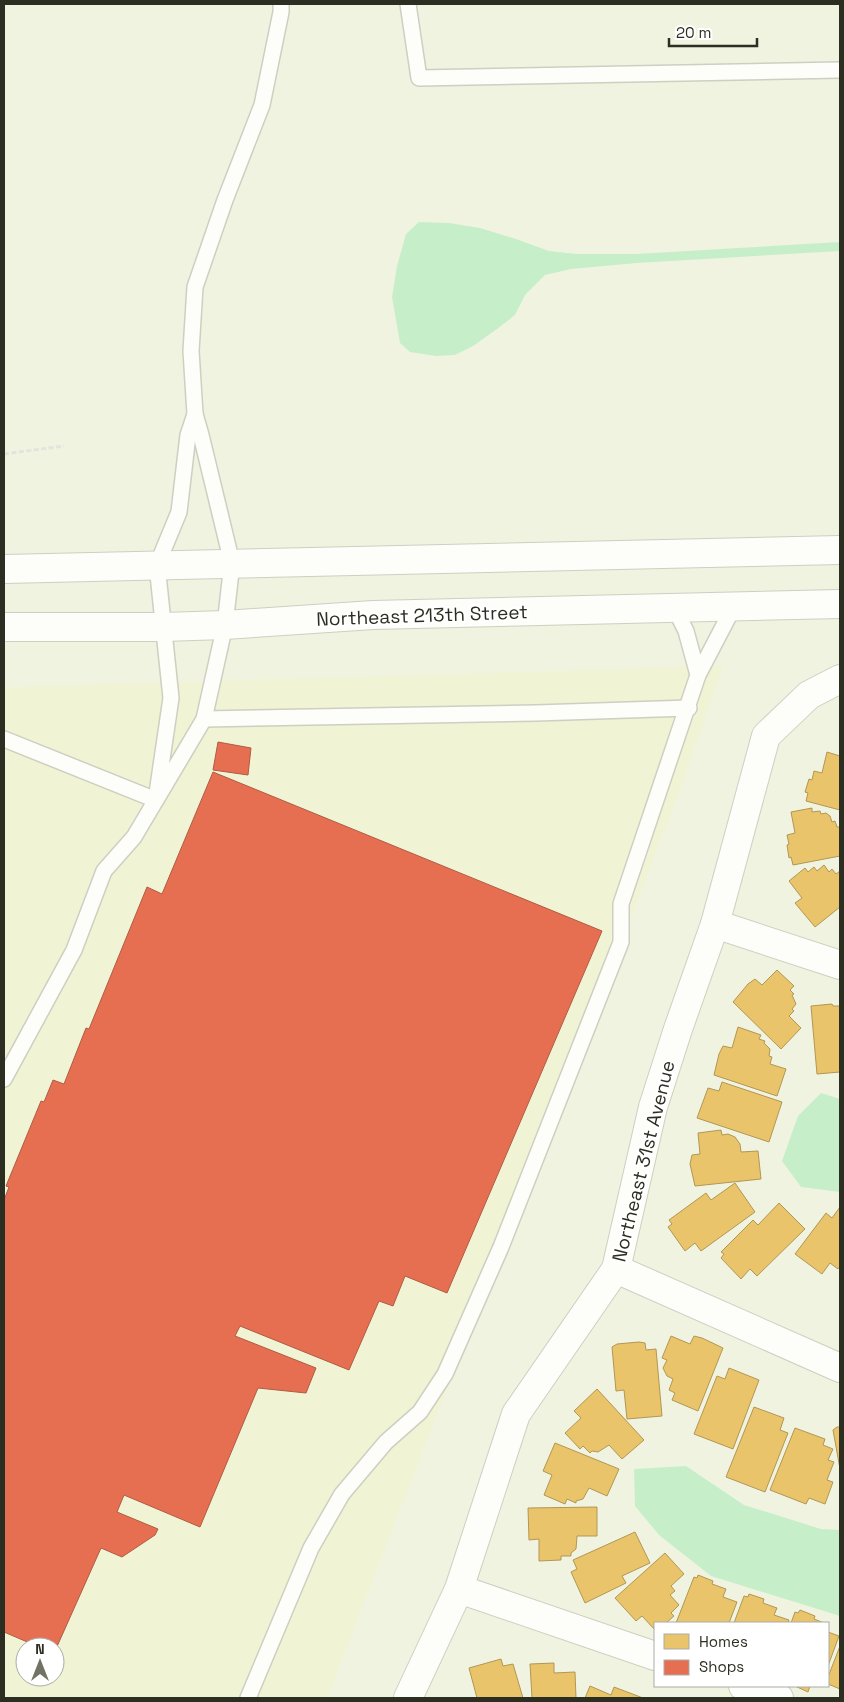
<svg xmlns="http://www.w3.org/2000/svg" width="844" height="1702" viewBox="0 0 844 1702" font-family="'Space Grotesk',sans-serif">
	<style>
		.built { fill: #f1f3d5; fill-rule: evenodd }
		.water { fill: #c6efc9 }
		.homes { fill: #e9c46a; stroke: #b19754 }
		.shops { fill: #e76f51; stroke: #af5c43 }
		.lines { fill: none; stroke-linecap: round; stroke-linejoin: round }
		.service-casing { stroke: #cecfc1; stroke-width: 18 }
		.minor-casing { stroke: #cecfc1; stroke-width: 30 }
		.tertiary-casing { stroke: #cecfc1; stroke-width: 30 }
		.path { stroke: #e3e4de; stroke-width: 3; stroke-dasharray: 5 2.5; stroke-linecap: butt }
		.service { stroke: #fdfdfa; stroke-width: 15 }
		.minor { stroke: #fdfdfa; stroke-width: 28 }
		.tertiary { stroke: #fdfdfa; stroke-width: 28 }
		.labels { text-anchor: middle; stroke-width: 5; stroke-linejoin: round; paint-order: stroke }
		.street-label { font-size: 19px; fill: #2d2e22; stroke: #fff }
	</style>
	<rect width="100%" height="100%" fill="#f1f3e1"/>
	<path class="built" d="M723,666L679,794L327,1698H4V687ZM25,1647H55V1677H25Z"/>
	<g class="water">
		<polygon points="419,222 449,223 480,228 516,239 549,251 576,254 636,254 840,242 840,251 637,263 571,269 545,275 525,295 515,315 497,329 473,346 455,355 436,356 410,352 400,343 392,297 397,266 406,234"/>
		<polygon points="821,1093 840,1099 840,1192 801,1187 782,1161 798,1116"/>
		<polygon points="686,1466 744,1505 821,1529 840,1530 840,1616 711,1576 659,1535 635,1506 634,1469"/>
	</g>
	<g class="homes">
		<polygon points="827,752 840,756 840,810 806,801 808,793 805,792 809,779 812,780 814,771 822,773"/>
		<polygon points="812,808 812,812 820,811 821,814 826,813 830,816 832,822 835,821 837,827 840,827 840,856 793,865 791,857 789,858 787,845 789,844 787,835 795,833 791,812"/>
		<polygon points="824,865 829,872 832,869 836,874 840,871 840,907 815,927 795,903 802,898 789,881 805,868 808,872 814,867 817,871"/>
		<polygon points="777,970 794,986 790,990 794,994 792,995 796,1004 792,1009 794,1011 789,1016 801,1028 781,1049 733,1002 748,984 755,979 762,985"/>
		<polygon points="832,1004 833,1006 840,1006 840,1072 817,1074 811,1006"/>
		<polygon points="738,1027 761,1035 759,1039 765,1041 764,1043 770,1049 769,1056 772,1057 770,1064 786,1069 777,1096 714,1075 719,1054 723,1046 732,1048"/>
		<polygon points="722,1082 782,1102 769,1142 697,1118 708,1088 719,1091"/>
		<polygon points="721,1130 722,1135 728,1134 735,1137 740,1144 741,1152 758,1151 761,1179 695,1186 690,1164 692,1155 700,1154 698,1133"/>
		<polygon points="735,1183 755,1212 701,1251 695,1243 685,1251 668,1227 672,1224 669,1220 706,1193 711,1200"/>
		<polygon points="779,1203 805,1229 757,1276 750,1269 741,1279 721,1258 724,1254 721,1252 753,1220 758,1225"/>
		<polygon points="840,1207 840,1266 838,1269 830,1263 822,1274 795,1254 826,1213 832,1218"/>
		<polygon points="671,1336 690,1344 694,1336 702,1338 723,1348 698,1411 672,1400 675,1393 669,1390 673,1379 667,1376 663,1368 667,1360 662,1358"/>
		<polygon points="639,1342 645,1343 646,1350 656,1349 662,1416 627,1419 624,1390 616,1391 612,1347 617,1344"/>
		<polygon points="729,1368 759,1380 733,1449 694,1434 717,1376 725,1379"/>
		<polygon points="597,1389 644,1440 622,1459 609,1445 598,1452 592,1451 590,1453 583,1446 580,1449 565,1433 581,1418 574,1411"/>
		<polygon points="754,1407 784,1418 780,1430 788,1433 765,1492 726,1477"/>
		<polygon points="837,1427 840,1427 840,1469 833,1430"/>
		<polygon points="795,1428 825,1439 823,1445 833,1449 828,1460 834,1462 827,1480 833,1482 825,1504 809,1498 806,1504 770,1490"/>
		<polygon points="555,1443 619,1469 607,1496 589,1488 583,1499 576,1501 576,1503 567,1499 565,1504 544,1495 552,1475 543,1471"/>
		<polygon points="597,1507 597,1536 577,1536 576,1549 571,1553 571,1556 561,1556 561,1560 539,1561 539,1539 529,1540 528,1508"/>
		<polygon points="635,1532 650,1563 622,1576 626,1583 585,1603 571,1572 577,1569 573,1560"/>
		<polygon points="665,1553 684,1574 671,1586 675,1591 670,1595 679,1605 671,1613 674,1616 666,1623 655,1623 655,1630 642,1616 636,1621 615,1598"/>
		<polygon points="698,1575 713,1581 712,1584 726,1589 723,1597 737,1602 729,1623 676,1623 694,1577 697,1578"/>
		<polygon points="749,1594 764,1599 763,1603 777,1608 774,1615 789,1620 788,1623 734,1623 744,1596 748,1597"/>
		<polygon points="800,1610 815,1616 814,1619 824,1623 791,1623 795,1612 798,1613"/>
		<polygon points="828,1632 839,1636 828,1666"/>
		<polygon points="840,1646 840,1689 828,1684 828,1677"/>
		<polygon points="501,1659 503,1666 513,1664 523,1698 477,1698 469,1668"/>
		<polygon points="554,1663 554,1673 575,1672 576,1698 532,1698 530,1664"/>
		<polygon points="590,1686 611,1695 614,1687 643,1698 585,1698"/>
		<polygon points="795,1686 810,1686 808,1692"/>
	</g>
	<g class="shops">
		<polygon points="218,742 251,748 248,775 213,770"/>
		<polygon points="213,772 602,931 447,1293 405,1276 393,1306 379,1301 349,1370 240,1326 235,1336 316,1368 306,1393 258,1388 200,1527 124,1495 117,1512 158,1529 155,1535 122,1557 101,1548 55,1651 55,1647 39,1647 4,1632 4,1200 9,1187 6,1186 41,1101 44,1102 53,1080 64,1084 86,1028 89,1029 147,887 162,894"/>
	</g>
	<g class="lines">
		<defs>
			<g id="service">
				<polyline points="408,4 419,78 840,70"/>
				<polygon points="195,414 201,435 232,563 225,625 204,719 156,800 171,698 157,565 179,512 188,435"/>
				<polyline points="195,414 191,351 195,287 225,200 262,105 281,12 281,4"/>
				<polyline points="675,609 686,631 698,675"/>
				<polyline points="204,719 536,713 689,708"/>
				<polyline points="4,739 156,800 134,837 104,871 74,950 4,1079"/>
				<polyline points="248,1698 311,1548 342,1494 386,1442 420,1412 445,1374 501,1247 621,942 621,904 698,675 733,608"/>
			</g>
			<g id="minor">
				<polyline points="715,924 840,965"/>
				<polyline points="616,1269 840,1368"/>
				<polyline points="459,1589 655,1656"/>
				<polyline points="743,1686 779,1698"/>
				<polyline points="408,1698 459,1589 516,1414 616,1269 653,1107 678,1029 715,924 766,736 809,695 840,679"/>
			</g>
			<g id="tertiary">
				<polyline points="4,569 840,550"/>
				<polyline points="4,627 163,627 225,625 373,615 840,604"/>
			</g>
		</defs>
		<use href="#service" class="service-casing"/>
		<use href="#minor" class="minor-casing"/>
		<use href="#tertiary" class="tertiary-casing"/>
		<polyline class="path" points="4,454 64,446"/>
		<use href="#service" class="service"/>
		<use href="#minor" class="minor"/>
		<use href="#tertiary" class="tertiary"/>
	</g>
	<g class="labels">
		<g class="street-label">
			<text transform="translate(422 615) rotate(-2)" y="7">Northeast 213th Street</text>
			<text transform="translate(643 1161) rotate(-76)" y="7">Northeast 31st Avenue</text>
		</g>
	</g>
	<rect width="844" height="1702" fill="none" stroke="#2d2e22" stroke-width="10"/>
	<rect x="654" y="1622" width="175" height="65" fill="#ffffff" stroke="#ababa7"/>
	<rect x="664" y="1634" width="25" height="15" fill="#e9c46a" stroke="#ababa7"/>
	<text x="699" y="1647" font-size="15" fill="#2d2e22">Homes</text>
	<rect x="664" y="1660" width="25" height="15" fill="#e76f51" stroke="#ababa7"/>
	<text x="699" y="1672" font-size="15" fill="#2d2e22">Shops</text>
	<g transform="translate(40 1662)"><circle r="24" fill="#ffffff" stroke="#ababa7"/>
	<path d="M0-4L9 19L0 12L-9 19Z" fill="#727365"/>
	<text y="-8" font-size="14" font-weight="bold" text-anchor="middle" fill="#2d2e22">N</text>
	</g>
	<path d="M669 38v8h88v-8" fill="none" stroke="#2d2e22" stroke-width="2.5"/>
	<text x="676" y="38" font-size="15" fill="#2d2e22" stroke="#ffffff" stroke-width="4" paint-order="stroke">20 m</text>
</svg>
